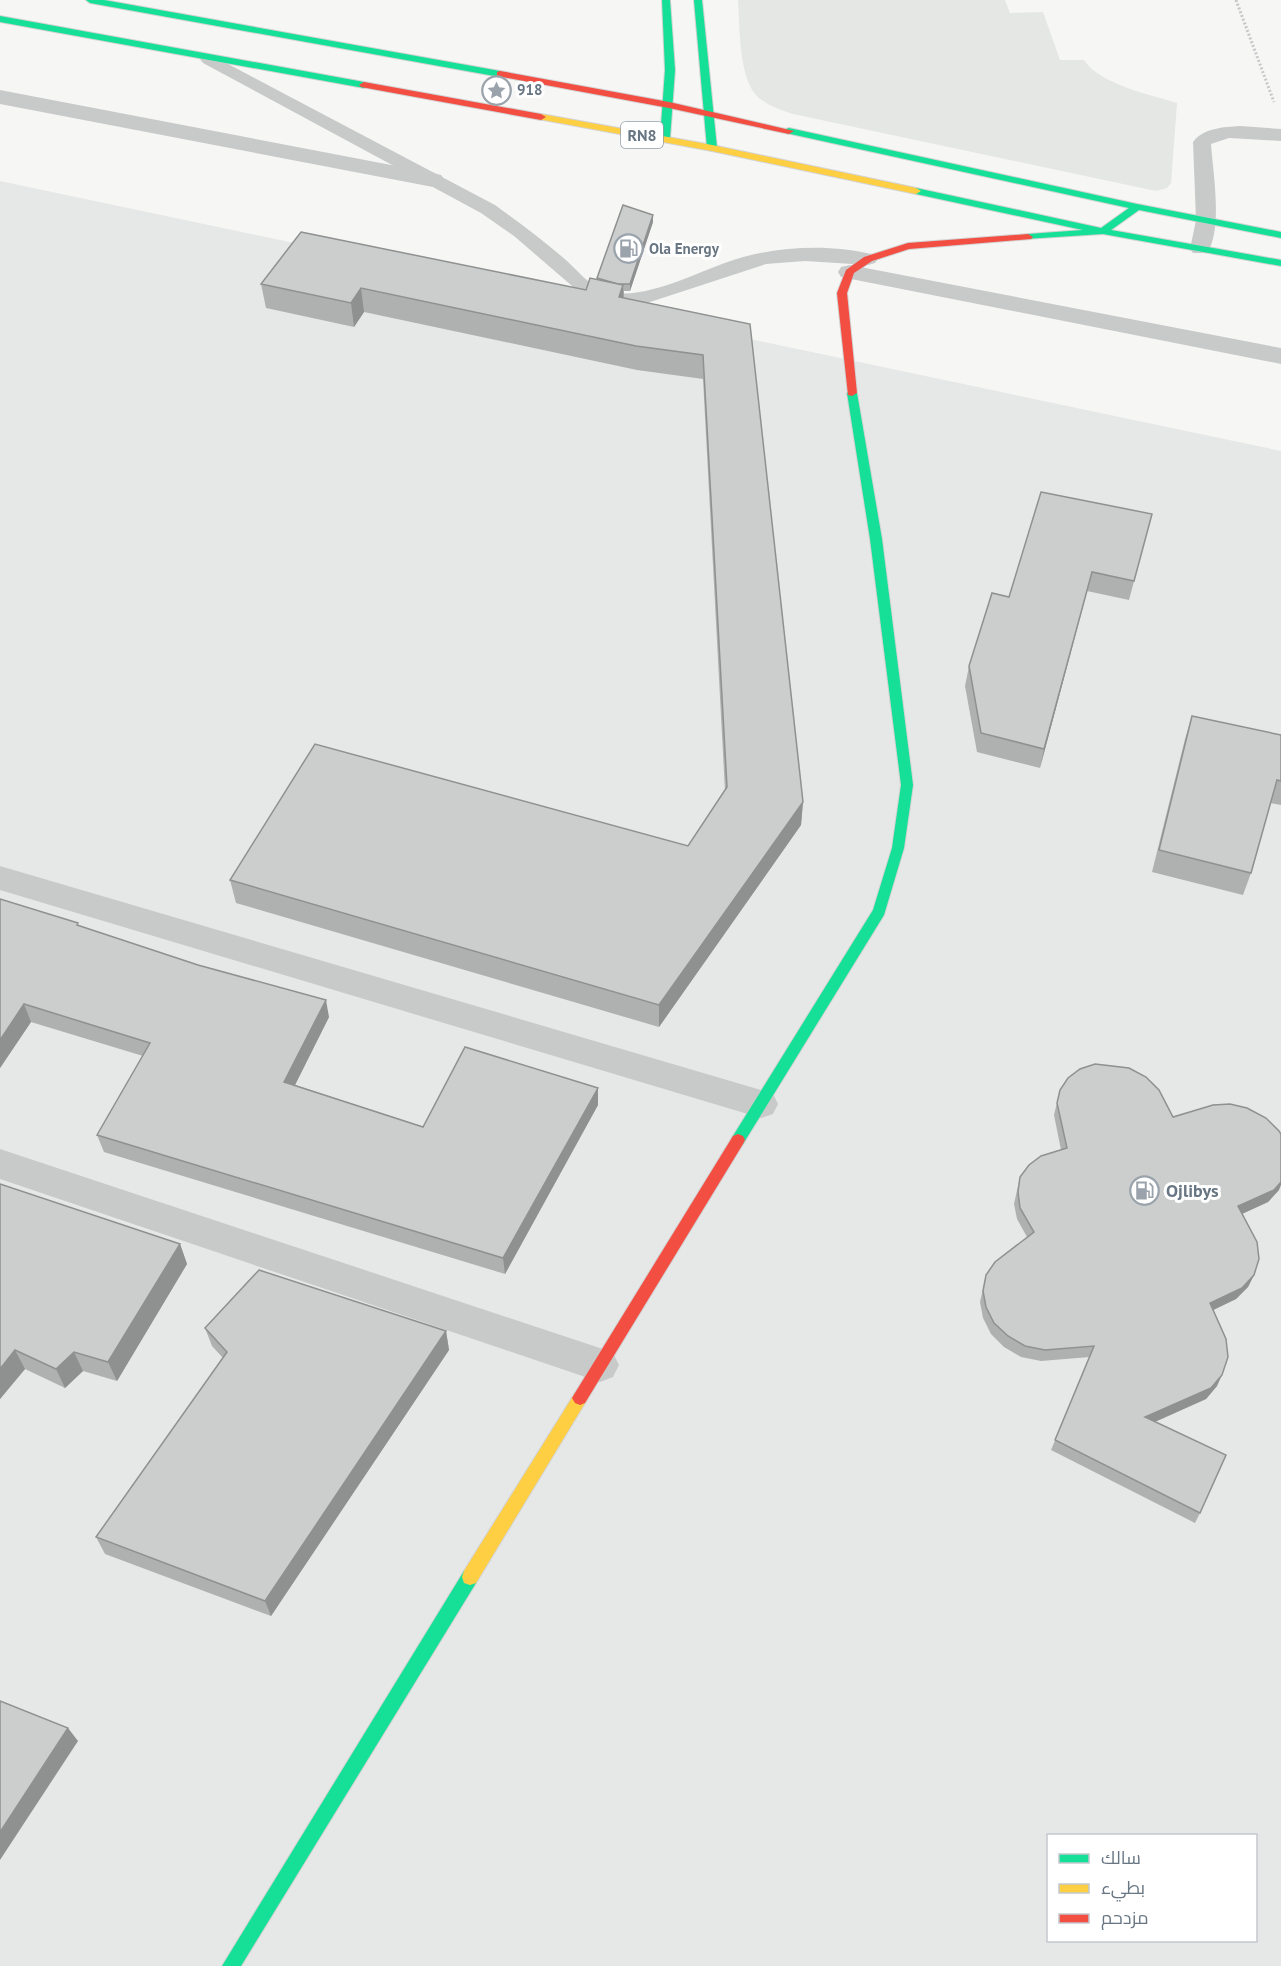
<svg xmlns="http://www.w3.org/2000/svg" width="1281" height="1966" viewBox="0 0 1281 1966" font-family="'PT Sans',Cairo,sans-serif">
	<style>
		.built { fill: #e6e8e7; fill-rule: evenodd }
		.green { fill: #e4e7e3 }
		.lines { fill: none; stroke-linecap: round; stroke-linejoin: round }
		.fast-casing { stroke: #d3d3d4; stroke-width: 2 }
		.slow-casing { stroke: #d3d3d4; stroke-width: 2 }
		.jam-casing { stroke: #d3d3d4; stroke-width: 2 }
		.path { stroke: #c6c7c8; stroke-width: 3; stroke-dasharray: 2 2; stroke-linecap: butt }
		.lane { fill: #c8caca; fill-rule: evenodd }
		.street { fill: #c8caca; fill-rule: evenodd }
		.fast { fill: #16e098; fill-rule: evenodd }
		.slow { fill: #ffcf43; fill-rule: evenodd }
		.jam { fill: #f24e42; fill-rule: evenodd }
		.wall { fill: #afb1b1 }
		.shaded-wall { fill: #8f9090 }
		.building { fill: #cccece; stroke: #8f9090; stroke-width: 1.5 }
		.labels { text-anchor: middle; stroke-width: 6; stroke-linejoin: round; paint-order: stroke }
		.far-poi-label { font-size: 15px; font-weight: bold; fill: #687683; stroke: #fff; text-anchor: start }
		.shield { fill: #fff; stroke: #959fa8; stroke-width: 1.5 }
		.shield-label { font-size: 16px; font-weight: bold; fill: #687683 }
		.poi-label { font-size: 18px; font-weight: bold; fill: #687683; stroke: #fff; text-anchor: start }
	</style>
	<rect width="100%" height="100%" fill="#f6f6f5"/>
	<path class="built" d="M0,181L1281,451V1966H0ZM1048,1836H1256V1940H1048Z"/>
	<path class="green" d="M738,0H1005L1010,13L1043,12L1060,60H1084C1099,84 1151,95 1177,103L1171,183L1167,188L1156,191L793,114C781,110 769,106 759,98C738,80 740,26 738,0Z"/>
	<g class="lines">
		<defs>
			<g id="fast">
				<polygon points="86,0 104,0 500,71 505,74 500,77 90,3"/>
				<polygon points="662,0 670,0 675,70 670,139 665,142 660,139 665,70"/>
				<polygon points="694,0 702,0 717,148 712,151 707,148"/>
				<polygon points="0,16 364,82 369,85 364,88 0,22"/>
				<polygon points="789,128 1137,204 1281,232 1281,238 1139,210 1111,230 1281,260 1281,266 1103,234 1025,239 1023,237 1028,234 1083,230 916,194 911,191 916,188 1101,228 1129,208 786,133 786,129"/>
				<polygon points="852,390 857,393 882,539 913,785 904,848 884,915 743,1144 738,1146 733,1144 731,1140 733,1136 873,910 892,848 901,785 870,539 847,393"/>
				<polygon points="470,1569 476,1571 478,1577 476,1583 241,1966 222,1966 464,1571"/>
			</g>
			<g id="slow">
				<polygon points="541,114 712,145 916,188 921,191 916,194 712,151 538,119 536,117"/>
				<polygon points="580,1391 585,1393 588,1398 585,1403 476,1583 470,1585 464,1583 462,1577 464,1571 575,1393"/>
			</g>
			<g id="jam">
				<polygon points="500,71 669,102 794,131 789,134 669,108 497,76 497,72"/>
				<polygon points="364,82 541,114 546,117 541,120 361,87 359,85"/>
				<polygon points="1028,234 1033,237 1031,239 909,249 872,261 854,273 847,293 857,393 852,396 848,395 837,293 846,270 864,257 908,243"/>
				<polygon points="738,1134 743,1136 745,1140 743,1144 585,1403 580,1405 575,1403 572,1398 575,1393 733,1136"/>
			</g>
		</defs>
		<use href="#fast" class="fast-casing"/>
		<use href="#slow" class="slow-casing"/>
		<use href="#jam" class="jam-casing"/>
		<polyline class="path" points="1236,0 1274,102"/>
		<g class="lane">
			<path d="M209,54L495,205C520,223 544,241 567,261C577,270 590,286 603,290C641,305 703,268 743,257C784,246 833,244 875,255L878,259L875,263L868,265L805,261L766,264L638,306L620,307L586,298L514,236L481,213L203,63L200,59L203,55Z"/>
			<path d="M1240,126L1281,129V141L1229,138L1211,144C1213,172 1223,230 1207,253H1193L1190,249L1196,220L1193,142C1203,128 1224,127 1240,126Z"/>
		</g>
		<g class="street">
			<polygon points="0,90 433,173 441,175 445,180 441,185 433,187 0,104"/>
			<polygon points="850,265 1281,348 1281,364 841,277 838,272 841,267"/>
			<polygon points="0,866 761,1090 773,1094 778,1104 773,1114 761,1118 0,890"/>
			<polygon points="0,1149 600,1348 613,1353 619,1365 613,1377 600,1382 0,1179"/>
		</g>
		<use href="#fast" class="fast"/>
		<use href="#slow" class="slow"/>
		<use href="#jam" class="jam"/>
	</g>
	<g class="wall">
		<polygon points="653,222 630,291 624,291 624,298 750,324 803,802 801,825 659,1027 236,903 230,880 688,846 725,791 703,379 637,370 364,312 354,327 266,308 261,284 586,290 597,279 597,278"/>
		<polygon points="1152,514 1129,600 1087,591 1040,768 977,752 965,686 969,666 1009,597"/>
		<polygon points="1192,716 1281,735 1281,805 1270,803 1251,873 1243,895 1152,872 1185,739"/>
		<polygon points="0,899 79,926 329,1017 295,1085 423,1127 598,1088 598,1105 505,1274 104,1152 97,1135 143,1056 31,1022 0,1068"/>
		<polygon points="1060,1090 1173,1117 1279,1190 1268,1202 1242,1214 1254,1275 1248,1287 1236,1299 1213,1310 1217,1386 1206,1399 1155,1422 1200,1513 1195,1523 1051,1450 1090,1357 1041,1361 1021,1357 1004,1347 991,1334 983,1318 980,1302 986,1275 1027,1237 1017,1219 1014,1204 1020,1177 1061,1150 1054,1115"/>
		<polygon points="0,1184 180,1244 187,1264 117,1381 83,1371 65,1388 25,1369 0,1399"/>
		<polygon points="205,1328 446,1331 449,1350 271,1616 105,1554 96,1537 223,1358 212,1346"/>
	</g>
	<g class="shaded-wall">
		<polygon points="653,215 653,222 630,291 630,284"/>
		<polygon points="623,285 624,309 619,297"/>
		<polygon points="361,288 364,312 354,327 351,303"/>
		<polygon points="1092,572 1087,591 1040,768 1044,749"/>
		<polygon points="803,802 801,825 659,1027 659,1005"/>
		<polygon points="326,1000 329,1017 288,1099 284,1082"/>
		<polygon points="24,1004 31,1022 0,1068 0,1040"/>
		<polygon points="598,1088 598,1105 505,1274 503,1258"/>
		<polygon points="1281,1182 1281,1185 1279,1190 1268,1202 1233,1218 1238,1206"/>
		<polygon points="180,1244 187,1264 117,1381 108,1362"/>
		<polygon points="1254,1275 1248,1287 1236,1299 1205,1314 1210,1303"/>
		<polygon points="446,1331 449,1350 271,1616 265,1601"/>
		<polygon points="15,1350 25,1369 0,1399 0,1369"/>
		<polygon points="74,1352 83,1371 65,1388 56,1369"/>
		<polygon points="1222,1375 1217,1386 1206,1399 1141,1428 1145,1417"/>
		<polygon points="68,1728 78,1741 0,1860 0,1832"/>
	</g>
	<g class="building">
		<polygon points="623,205 653,215 630,284 618,284 597,278"/>
		<polygon points="301,232 586,290 590,278 623,285 619,297 750,324 803,802 659,1005 230,880 315,744 688,846 727,787 703,355 636,346 361,288 351,303 261,284"/>
		<polygon points="1041,492 1152,514 1134,581 1092,572 1044,749 981,733 969,666 992,593 1009,597"/>
		<polygon points="1192,716 1281,735 1281,781 1277,780 1251,873 1159,850"/>
		<polygon points="0,899 78,923 77,925 198,965 326,1000 284,1082 423,1127 465,1047 598,1088 503,1258 97,1135 150,1043 24,1004 0,1040"/>
		<polygon points="1095,1064 1129,1068 1146,1077 1159,1090 1173,1117 1213,1105 1230,1104 1247,1108 1266,1118 1279,1131 1281,1134 1281,1182 1274,1190 1238,1206 1257,1242 1259,1259 1254,1275 1242,1288 1210,1303 1226,1339 1228,1357 1222,1375 1211,1388 1145,1417 1226,1455 1200,1513 1055,1440 1094,1346 1045,1350 1025,1346 1008,1336 994,1323 986,1307 983,1291 986,1275 995,1262 1034,1232 1020,1208 1018,1192 1020,1177 1029,1165 1041,1156 1067,1148 1057,1103 1060,1090 1068,1078 1080,1069"/>
		<polygon points="0,1184 180,1244 108,1362 74,1352 56,1369 15,1350 0,1369"/>
		<polygon points="259,1270 446,1331 265,1601 96,1537 227,1352 205,1328"/>
		<polygon points="0,1701 68,1728 0,1832"/>
	</g>
	<defs>
		<symbol id="sight-ring" viewBox="-11 -11 22 22"><circle r="9.5" fill="#fff" stroke="#9aa3ab" stroke-width="1.5"/><path d="M0-6L1.8-2.2L6-1.7L2.9 1.2L3.7 5.4L0 3.3L-3.7 5.4L-2.9 1.2L-6-1.7L-1.8-2.2Z" fill="#9aa3ab"/></symbol>
		<symbol id="fuel-ring" viewBox="-11 -11 22 22"><circle r="9.5" fill="#fff" stroke="#9aa3ab" stroke-width="1.5"/><path d="M-5.5-6h7V0h2V4h1.3V-2.5L3-4.5l.8-.8L6-3V5H2.5V1h-1V6h-7ZM-4.2-4.7v3.2H.2V-4.7Z" fill="#9aa3ab"/></symbol>
	</defs>
	<g fill-rule="evenodd">
		<use href="#sight-ring" x="480" y="74" width="33" height="33"/>
		<use href="#fuel-ring" x="612" y="232" width="33" height="33"/>
		<use href="#fuel-ring" x="1128" y="1174" width="33" height="33"/>
	</g>
	<g class="labels">
		<g class="far-poi-label">
			<text x="517" y="95">918</text>
			<text x="649" y="254">Ola Energy</text>
		</g>
		<rect class="shield" x="621" y="122" width="42" height="26" rx="4.5"/>
		<g class="shield-label">
			<text x="642" y="141">RN8</text>
		</g>
		<g class="poi-label">
			<text x="1166" y="1197">Ojlibys</text>
		</g>
	</g>
	<rect x="1047" y="1834" width="210" height="108" fill="#ffffff" stroke="#c3c8cd" stroke-width="1.5"/>
	<rect x="1059" y="1854" width="30" height="9" fill="#16e098" stroke="#c3c8cd" stroke-width="1.5"/>
	<text x="1101" y="1864" font-size="18" fill="#687683">سالك</text>
	<rect x="1059" y="1884" width="30" height="9" fill="#ffcf43" stroke="#c3c8cd" stroke-width="1.5"/>
	<text x="1101" y="1894" font-size="18" fill="#687683">بطيء</text>
	<rect x="1059" y="1914" width="30" height="9" fill="#f24e42" stroke="#c3c8cd" stroke-width="1.5"/>
	<text x="1101" y="1924" font-size="18" fill="#687683">مزدحم</text>
</svg>
